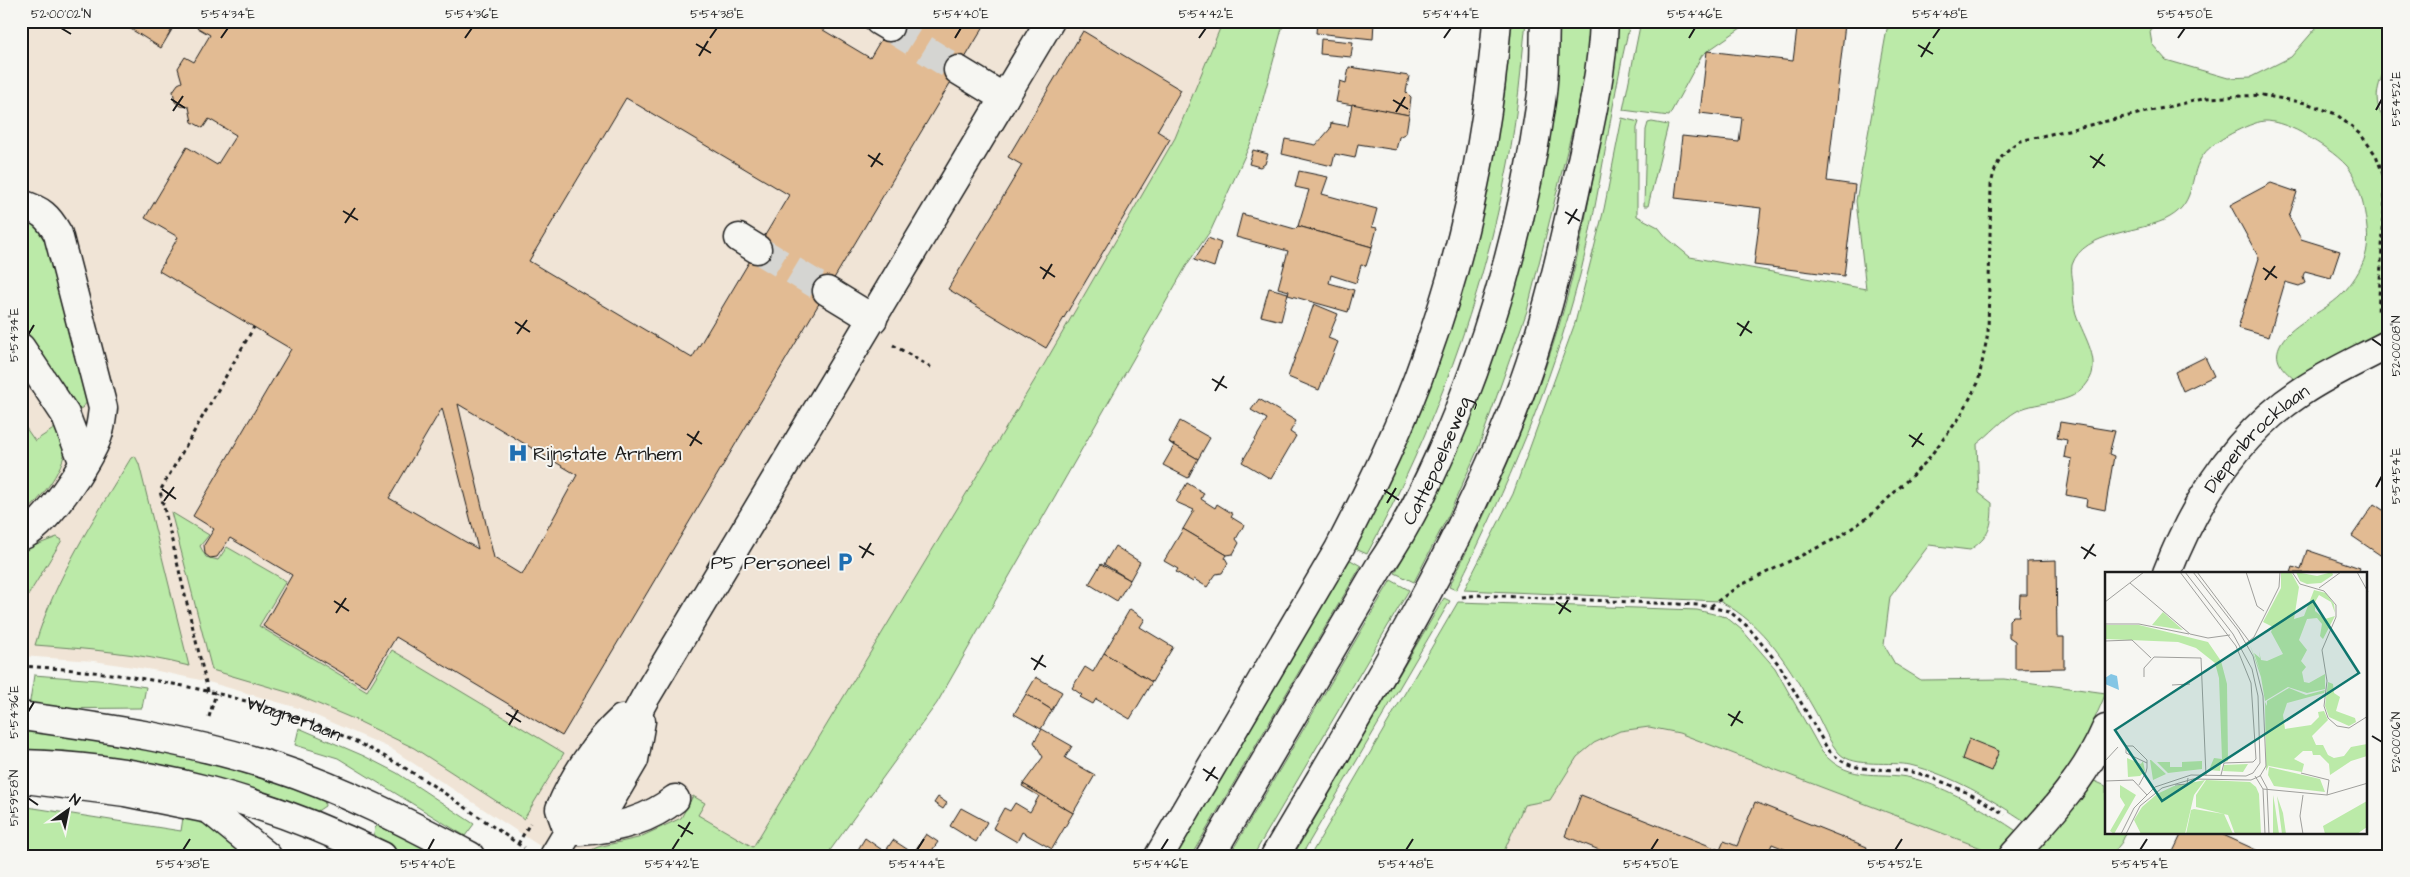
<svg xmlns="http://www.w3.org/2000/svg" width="2410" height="877" viewBox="0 0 2410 877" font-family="'Architects Daughter',sans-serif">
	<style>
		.built { fill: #f0e4d6 }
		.green { fill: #bbeaa8; stroke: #6c8362 }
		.building { fill: #e2bb93; stroke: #1c1c1c; fill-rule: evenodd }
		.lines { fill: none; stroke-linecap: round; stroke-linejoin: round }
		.minor-tunnel { stroke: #d5d5d2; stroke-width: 28; stroke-dasharray: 28 14; stroke-linecap: butt }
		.minor-casing { stroke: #1c1c1c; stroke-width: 31 }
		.path { stroke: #1c1c1c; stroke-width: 3; stroke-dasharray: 4 4; stroke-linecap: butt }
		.minor { stroke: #f6f6f2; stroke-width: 28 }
		.ticks { fill: none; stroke: #1c1c1c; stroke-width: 2 }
		.labels { text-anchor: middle; stroke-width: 4; stroke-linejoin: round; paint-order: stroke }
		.street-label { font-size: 19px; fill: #1c1c1c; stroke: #f6f6f2 }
		.poi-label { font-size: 19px; fill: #1c1c1c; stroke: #f6f6f2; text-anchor: start }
		.inset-road { fill: none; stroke: #9f9f9c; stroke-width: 1 }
		.view { fill: #0f766e; fill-opacity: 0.15; stroke: #0f766e; stroke-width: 2.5 }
		.inset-edge { fill: none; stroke: #1c1c1c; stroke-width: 2.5 }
		.neatline { fill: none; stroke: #1c1c1c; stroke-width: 2 }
		.ticks-label { font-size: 12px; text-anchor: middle; fill: #1c1c1c }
	</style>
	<rect width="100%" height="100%" fill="#f6f6f2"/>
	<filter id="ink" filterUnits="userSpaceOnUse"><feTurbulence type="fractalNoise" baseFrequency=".02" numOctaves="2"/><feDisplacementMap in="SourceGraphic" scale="10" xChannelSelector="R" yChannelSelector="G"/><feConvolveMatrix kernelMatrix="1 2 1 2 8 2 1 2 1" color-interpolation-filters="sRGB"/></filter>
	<g filter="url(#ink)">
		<g class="built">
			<polygon points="21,21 1231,21 1150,250 748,856 555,856 390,748 298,708 205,681 153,670 94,661 21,656"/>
			<polygon points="1649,727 1679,733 1997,854 1502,856 1524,805 1550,800 1577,757 1594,743 1620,731"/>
		</g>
		<g class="green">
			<polygon points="1223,21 1284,21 1252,140 1211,230 1188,263 937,703 826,856 584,856 587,852 598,847 638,838 681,818 693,796 705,803 698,815 753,847 1042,368 1175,138"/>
			<path d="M1510,21H1526C1521,69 1517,117 1508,164C1482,301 1433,432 1367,554L1353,548L1492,164L1505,90Z"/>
			<polygon points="1560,21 1592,21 1586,75 1527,311 1478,449 1449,514 1414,582 1395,573 1419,528 1553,90"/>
			<path d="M1624,21H1630V23C1610,107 1601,192 1580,275C1550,388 1508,486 1456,590L1449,587C1497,491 1543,392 1570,286C1591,202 1604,116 1617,30Z"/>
			<polygon points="1641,21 1751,21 1702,55 1669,116 1623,110"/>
			<path d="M1901,21H2155L2150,32L2152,44L2166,60L2228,78L2251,77L2291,57L2322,21H2389C2389,32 2392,50 2388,60C2377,90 2370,99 2389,129V328L2294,379C2282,369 2272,359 2281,343C2293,322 2328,311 2345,291C2355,279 2364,265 2367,249C2370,229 2361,181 2347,166C2335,153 2320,144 2305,135C2297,129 2274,120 2264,121C2249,123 2213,141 2204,154C2188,173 2198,201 2170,217C2144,233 2083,230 2072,265C2071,270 2072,277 2073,282C2073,293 2073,307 2077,317C2084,337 2102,362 2088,382C2072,407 2040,399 2017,411C2003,419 1990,434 1977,444L1979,493L1992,503C1992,527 1990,536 1970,550L1929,545L1890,597L1884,645L1895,664L1921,680L2004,679L2106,693C2093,723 2080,753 2061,780C2050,795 2037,808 2026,822C1991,799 1952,775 1910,765C1891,761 1855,768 1840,754C1829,743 1823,725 1815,711C1791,669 1764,623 1719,601L1464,590L1513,494L1575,323L1604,209L1622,118L1639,122L1637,128V216L1658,227L1667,238L1690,257L1866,289L1856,201L1887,29Z"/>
			<polygon points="1652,122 1668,125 1648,206 1644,206 1646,130 1648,123"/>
			<path d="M21,218C34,221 39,228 46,239L89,400L82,408L77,409L73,405L21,322Z"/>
			<path d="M21,421L35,441L58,426C60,430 63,436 65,440C70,464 38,503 21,517Z"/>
			<path d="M135,456L139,464L189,666C139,653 87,649 35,645C55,578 95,517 131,458Z"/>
			<polygon points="171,512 209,535 200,546 206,557 218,560 227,547 286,581 259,626 367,691 392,650 564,753 524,819 414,748 356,720 297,695 212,670"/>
			<polygon points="57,537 62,540 21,607 21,551"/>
			<polygon points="1347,558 1361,566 1191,856 1173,856"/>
			<polygon points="1391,580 1409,590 1253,856 1229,856"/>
			<polygon points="1444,598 1450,601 1301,856 1293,856"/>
			<path d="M1458,602L1697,610L1726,617L1742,630L1775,668L1822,752C1852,786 1881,768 1919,780C1955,792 1987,811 2018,832L1997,854L1679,733L1649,727L1620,731L1594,743L1577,757L1550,800L1524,805L1502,856H1310Z"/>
			<polygon points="34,675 98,680 146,687 142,708 32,709 29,707"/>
			<polygon points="28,728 242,767 324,797 325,806 316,812 168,767 114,757 26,751"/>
			<polygon points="299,728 364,756 397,773 474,824 465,836 338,758 295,745"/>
			<polygon points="2092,780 2106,786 2106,833 2126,833 2122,842 2111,856 2030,856"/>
			<path d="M21,806L181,831L184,811C204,815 231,841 244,856H21Z"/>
			<polygon points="380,823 447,856 410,856 381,842 374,834 375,828"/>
		</g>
		<g class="building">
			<polygon points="118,21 177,21 161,48"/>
			<path d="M186,21H808L870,58L892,21H987L562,736L396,637L366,687L263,626L292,575L230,538L217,557L210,558L205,554L204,545L214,529L193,516L291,349L159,271L178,237L145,218L187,147L217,165L236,135L209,119L203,128L192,122L189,107L181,106L175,102L173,91L178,84L182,82L178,68L185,57L194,62L210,35ZM626,98L789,195L692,358L529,261ZM458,404L577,475L522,575L494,558ZM442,408L478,549L389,498Z"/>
			<polygon points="1317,21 1374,21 1373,39 1316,33"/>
			<polygon points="1798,21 1845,24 1827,181 1855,185 1844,276 1754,265 1761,208 1675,198 1682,136 1739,142 1742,118 1700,113 1707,51 1793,61"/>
			<polygon points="1083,31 1181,90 1157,131 1170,139 1046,348 948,289 1022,165 1008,157"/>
			<polygon points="1321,39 1353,42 1351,57 1320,54"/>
			<polygon points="1349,67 1409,76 1406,92 1411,97 1409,115 1336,102 1340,81 1346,83"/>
			<polygon points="1352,104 1409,115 1406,133 1399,137 1396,150 1358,144 1355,158 1335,154 1332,166 1282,154 1285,139 1316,145 1330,129 1331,123 1348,126"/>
			<polygon points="1253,150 1268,154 1265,164 1260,167 1249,164"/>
			<polygon points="1299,171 1328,177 1322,194 1377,209 1372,227 1377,228 1372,247 1298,226 1309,190 1295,187"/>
			<polygon points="2271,183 2297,192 2289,217 2301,239 2340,251 2331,278 2305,271 2303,276 2305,283 2299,286 2285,282 2269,337 2238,328 2259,258 2230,205"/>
			<polygon points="1242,214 1295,229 1298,226 1372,247 1366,266 1361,265 1356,283 1331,275 1329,283 1354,290 1348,312 1288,295 1289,291 1278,288 1288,251 1236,237"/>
			<polygon points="1208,238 1221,243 1214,267 1194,260"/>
			<polygon points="1269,288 1288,293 1281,321 1261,316"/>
			<polygon points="1314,304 1338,314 1328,338 1338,342 1319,390 1288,377"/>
			<polygon points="2205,357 2214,376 2183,391 2175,372"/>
			<polygon points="1259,399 1296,421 1290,432 1296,436 1271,479 1242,462 1267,419 1251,410"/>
			<polygon points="1180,421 1210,438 1198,459 1169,442"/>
			<polygon points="2060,422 2115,431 2109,454 2114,456 2105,510 2086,506 2087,499 2066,495 2072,459 2064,457 2067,440 2057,438"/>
			<polygon points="1169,442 1198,459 1188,478 1163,465 1174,446"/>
			<polygon points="1187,483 1204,493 1201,499 1215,508 1217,504 1233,514 1231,517 1244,525 1236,539 1239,543 1233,554 1227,555 1183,529 1194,510 1176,502"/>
			<polygon points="2374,504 2389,514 2389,561 2352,536"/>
			<polygon points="1183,529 1227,555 1225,558 1228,563 1222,573 1216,574 1207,587 1194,579 1193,582 1176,572 1178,569 1164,561"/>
			<polygon points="1115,546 1140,562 1130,580 1104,564"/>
			<polygon points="2307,550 2360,568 2358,573 2291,573 2293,567 2301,570"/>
			<polygon points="2056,560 2057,637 2064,637 2064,668 2015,669 2015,641 2009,637 2009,620 2013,616 2019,616 2020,595 2027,595 2027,561"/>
			<polygon points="1101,564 1130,580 1117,601 1089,584"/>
			<polygon points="1130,609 1145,619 1140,627 1173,647 1152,682 1104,653"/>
			<polygon points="1104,653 1152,682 1130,719 1096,699 1093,704 1080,697 1082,695 1072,688 1085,667 1093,672"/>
			<polygon points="1036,677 1062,692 1052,710 1026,694"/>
			<polygon points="1026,694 1052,710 1041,729 1014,714"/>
			<polygon points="1042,729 1072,746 1065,758 1095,775 1073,813 1023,784 1043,757 1034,742"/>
			<polygon points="1969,739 1999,751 1991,771 1962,759"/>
			<polygon points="1023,784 1073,813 1052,849 1022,832 1017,842 993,828 1004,808 1010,811 1015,803 1030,812 1039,796 1022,786"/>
			<polygon points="1581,795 1720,850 1724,841 1737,846 1755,802 1867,847 1864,856 1802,856 1772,844 1767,856 1614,856 1565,836"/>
			<polygon points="938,797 947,803 943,809 934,803"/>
			<polygon points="961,808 987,822 976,842 950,826"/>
			<polygon points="2182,833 2219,833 2265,854 2171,856"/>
			<polygon points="926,834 938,842 928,856 916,849"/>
			<polygon points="865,838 885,852 893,840 913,853 911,856 854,856"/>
		</g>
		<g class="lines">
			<g class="minor-tunnel">
				<polyline points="889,27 958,70"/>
				<polyline points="757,249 827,291"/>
			</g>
			<defs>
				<g id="minor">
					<polyline points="879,21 889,27"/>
					<polyline points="958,70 1004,98"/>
					<path d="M21,204C41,210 48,216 58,234L103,408C102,416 101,427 98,435C90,459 45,528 21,536"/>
					<polyline points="739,238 757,249"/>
					<polyline points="827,291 873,319"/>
					<polyline points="21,348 65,414 83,461"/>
					<path id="s2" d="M2167,573C2195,501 2236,435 2301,392C2329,373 2359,360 2389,344"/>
					<path d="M21,716C107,728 191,740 274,767C342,789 406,822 470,856"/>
					<path d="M21,764C150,767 267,800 382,856"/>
					<polyline points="25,779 125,792 209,809"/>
					<polyline points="209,809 267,856"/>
					<path d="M568,831L560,809C574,776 596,743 622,719"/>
					<polyline points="568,831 600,818 634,760 641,721"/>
					<path d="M580,831C613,829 649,820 675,799"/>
					<polyline points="554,856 605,771 645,698 1050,21"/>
					<path d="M1159,856L1339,549C1371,487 1403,423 1426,356C1465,248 1488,136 1497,21"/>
					<path id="s3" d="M1210,856L1378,569C1411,521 1435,469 1457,415C1497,314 1526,208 1541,101C1545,75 1544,47 1545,21"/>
					<path d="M1275,856C1360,711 1450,568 1513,411C1541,341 1559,265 1575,192C1587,136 1602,78 1604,21"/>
					<path d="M2013,856C2049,816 2085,778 2106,729"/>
				</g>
			</defs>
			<use href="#minor" class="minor-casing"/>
			<g class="path">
				<polyline points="893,345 932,368"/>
				<path d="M1462,597L1477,595L1699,605L1729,611L1747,626L1780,666L1827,748C1855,781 1887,762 1923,775C1951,784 1981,798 2005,815"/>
				<path d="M1711,606L1737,587L1839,537L1871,515L1925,463L1960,417L1978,383L1988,333L1991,185C1995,164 2002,152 2020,141L2207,98L2261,95L2306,103L2336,114L2361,135L2376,155L2384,177L2385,199L2378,313"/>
				<path id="s1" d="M21,666C146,673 271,696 382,755C432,782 477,816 524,848"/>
				<polyline points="208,691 160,491 254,327"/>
				<polyline points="209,717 216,693"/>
				<polyline points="518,844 530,823"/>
			</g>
			<use href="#minor" class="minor"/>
		</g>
	</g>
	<path class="ticks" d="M61,28L71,34M221,38L228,28M465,38L472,28M710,38L717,28M955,38L961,28M1199,38L1206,28M1444,38L1451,28M1689,38L1695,28M1933,38L1940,28M2178,38L2185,28M696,44L711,53M1918,45L1933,54M699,56L708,41M1921,57L1930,42M171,99L185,108M1393,100L1408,109M2376,110L2382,99M173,111L183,96M1396,112L1405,97M868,155L883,165M2090,156L2105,166M871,167L880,153M2093,168L2103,154M343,211L358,220M1565,212L1580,221M345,223L355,208M1568,224L1577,209M1040,267L1055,277M2263,268L2277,278M1043,279L1052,264M2265,280L2275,266M515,322L530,332M1737,323L1752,333M517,334L527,320M28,335L34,325M1740,336L1749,321M2372,339L2382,346M1212,379L1227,388M1215,391L1224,376M687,434L702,444M1909,435L1924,445M690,446L699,431M1912,447L1922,433M2376,487L2382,476M162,489L176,499M1384,490L1399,500M164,501L174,487M1387,503L1396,488M859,546L874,555M2081,547L2096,556M862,558L871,543M2084,559L2094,544M334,601L349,611M1556,602L1571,612M336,613L346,598M1559,614L1568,600M1031,658L1046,667M1034,670L1043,655M28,712L34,702M506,713L521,722M1728,714L1743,723M509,725L518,710M1731,726L1740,711M2372,736L2382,742M1203,769L1218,779M1206,781L1215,767M28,798L38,805M678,825L693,834M681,837L690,822M183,850L190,839M428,850L434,839M672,850L679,839M917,850L924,839M1161,850L1168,839M1406,850L1413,839M1651,850L1658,839M1895,850L1902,839M2140,850L2147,839"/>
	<defs>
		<symbol id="hospital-bare" viewBox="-9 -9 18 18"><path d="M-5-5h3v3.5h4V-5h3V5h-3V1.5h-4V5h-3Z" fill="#1f6fb2" stroke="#f6f6f2" stroke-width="2.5" paint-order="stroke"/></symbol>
		<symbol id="parking-bare" viewBox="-9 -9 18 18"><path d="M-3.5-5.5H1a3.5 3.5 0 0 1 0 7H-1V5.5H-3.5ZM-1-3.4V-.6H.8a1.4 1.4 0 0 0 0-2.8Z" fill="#1f6fb2" stroke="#f6f6f2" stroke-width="2.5" paint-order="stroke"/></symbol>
	</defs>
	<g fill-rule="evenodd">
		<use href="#hospital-bare" x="504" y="439" width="28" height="28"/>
		<use href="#parking-bare" x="831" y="548" width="28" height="28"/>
	</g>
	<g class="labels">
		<g class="street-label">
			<text dy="7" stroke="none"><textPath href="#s2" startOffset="164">Diepenbrocklaan</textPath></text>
			<text dy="7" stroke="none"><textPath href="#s3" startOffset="456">Cattepoelseweg</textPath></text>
			<text dy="7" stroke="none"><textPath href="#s1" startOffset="279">Wagnerlaan</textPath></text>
		</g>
		<g class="poi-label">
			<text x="533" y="460">Rijnstate Arnhem</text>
			<text x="830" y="569" text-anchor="end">P5 Personeel</text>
		</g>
	</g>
	<g transform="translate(2105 572)">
		<rect width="262" height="262" fill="#f6f6f2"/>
		<path d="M176,0H186L194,15L189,47L199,44L209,18L221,21L229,32L230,41L226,30L214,23L210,30V39L220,47L230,44L218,67L215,64L217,52L212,46L202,47L194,68L202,78L196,89L201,95L197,100L199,110L204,111L220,102V117L202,121L183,115L160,129L156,105L145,73L156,101L149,81L155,86L154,79L156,88L162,89L178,82L166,60L168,55L158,50L176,16ZM191,0L212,4L227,0L228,3L216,11L202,12L195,9ZM58,40L78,58L47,53ZM0,53H34L103,70L116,89L122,112L123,189L116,191L115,199L104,198L109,186L117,187L114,106L110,91L91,76L73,70L0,67ZM223,110L228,112L229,121L235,125L231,139L250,146L251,150L244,154L224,145L220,134ZM184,116L201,123L220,118L219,121L182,131L178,143L180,157L206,153L214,145L213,140L219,139L223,148L207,164L211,173H218L223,183L229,186L239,184L246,175L262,172V184L246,189L225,203L224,192L215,183H208L207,179H198L189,187L199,192L197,200L164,194L163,156L164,193L161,199L160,130L162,134V129ZM22,186L36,192L38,189L40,199L35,204L23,205ZM45,188H46L61,202L48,208ZM97,189V197L63,201L52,190H65V195H77V190ZM143,192L138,200L118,199L119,193ZM164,195L215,207L220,220L169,214L163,203ZM100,208L89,223L80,262H36L29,248L37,235L52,222L69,214ZM101,208L145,210L151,215L154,222L156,262H130L123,243L91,235V223ZM15,213L31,223L9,262L5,259L20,233L15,225ZM168,223L170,234L174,262H168ZM172,224L178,241L181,262H177ZM262,229V255L252,262H220L218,254ZM89,237L119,242L128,262H81L86,238Z" fill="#bbeaa8"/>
		<path d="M6,102L12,104L14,118L0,112V106Z" fill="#84c6e5"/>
		<path class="inset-road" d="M75,0L131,74L146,111L151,187L148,190L119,191L116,203M92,0L144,69M141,0L152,34L159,39M187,0L195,12L219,19L231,33V45L217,78L222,109L219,134L223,146L232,154L244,156L263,144M252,0L263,20M25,11L85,62L103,66L125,63M214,16L236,0M0,30L39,0M0,52H34L84,62M0,69L27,68L46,86M139,73L149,65L174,15L175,0M39,105V96L49,85L96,86L101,204M67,113L85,112M0,189L13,175M196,201L224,208L222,223M155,203L162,216L164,262M150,204L158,217L160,262M0,209L28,208L42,223M34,213L41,200L42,196V188L28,174H21V181L42,191M70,213L82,212L83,206M158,217L222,223L263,211M198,223L195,244L198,262M16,262L29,236L50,215L86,203L141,204L148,201L155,191L153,124L147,97L128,62L80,0M21,262L35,234L57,216L88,207L146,208L155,204L161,194L158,124L148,84L133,58L88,0"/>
		<path class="view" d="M208,29L254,101L57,229L10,158Z"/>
		<rect width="262" height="262" class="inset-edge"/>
	</g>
	<rect width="2410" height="877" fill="none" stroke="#f6f6f2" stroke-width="55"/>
	<g transform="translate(68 810) rotate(33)" stroke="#f6f6f2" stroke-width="4" paint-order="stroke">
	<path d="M0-4L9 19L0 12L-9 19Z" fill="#1c1c1c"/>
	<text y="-8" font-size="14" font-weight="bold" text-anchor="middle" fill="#1c1c1c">N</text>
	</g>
	<rect x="28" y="28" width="2354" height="822" class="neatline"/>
	<g class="ticks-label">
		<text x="61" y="18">52°00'02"N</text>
		<text x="228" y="18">5°54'34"E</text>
		<text x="472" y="18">5°54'36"E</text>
		<text x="717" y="18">5°54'38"E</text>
		<text x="961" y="18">5°54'40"E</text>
		<text x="1206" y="18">5°54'42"E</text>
		<text x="1451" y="18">5°54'44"E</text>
		<text x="1695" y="18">5°54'46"E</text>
		<text x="1940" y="18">5°54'48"E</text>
		<text x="2185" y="18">5°54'50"E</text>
		<text transform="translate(2396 99) rotate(-90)" y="4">5°54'52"E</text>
		<text transform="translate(14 335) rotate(-90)" y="4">5°54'34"E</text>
		<text transform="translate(2396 346) rotate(-90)" y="4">52°00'08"N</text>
		<text transform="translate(2396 476) rotate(-90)" y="4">5°54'54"E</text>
		<text transform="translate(14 712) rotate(-90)" y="4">5°54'36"E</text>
		<text transform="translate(2396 742) rotate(-90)" y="4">52°00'06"N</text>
		<text transform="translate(14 798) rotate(-90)" y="4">51°59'58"N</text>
		<text x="183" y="868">5°54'38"E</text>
		<text x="428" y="868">5°54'40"E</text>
		<text x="672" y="868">5°54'42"E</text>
		<text x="917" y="868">5°54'44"E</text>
		<text x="1161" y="868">5°54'46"E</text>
		<text x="1406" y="868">5°54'48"E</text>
		<text x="1651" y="868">5°54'50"E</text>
		<text x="1895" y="868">5°54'52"E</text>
		<text x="2140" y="868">5°54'54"E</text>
	</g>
</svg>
